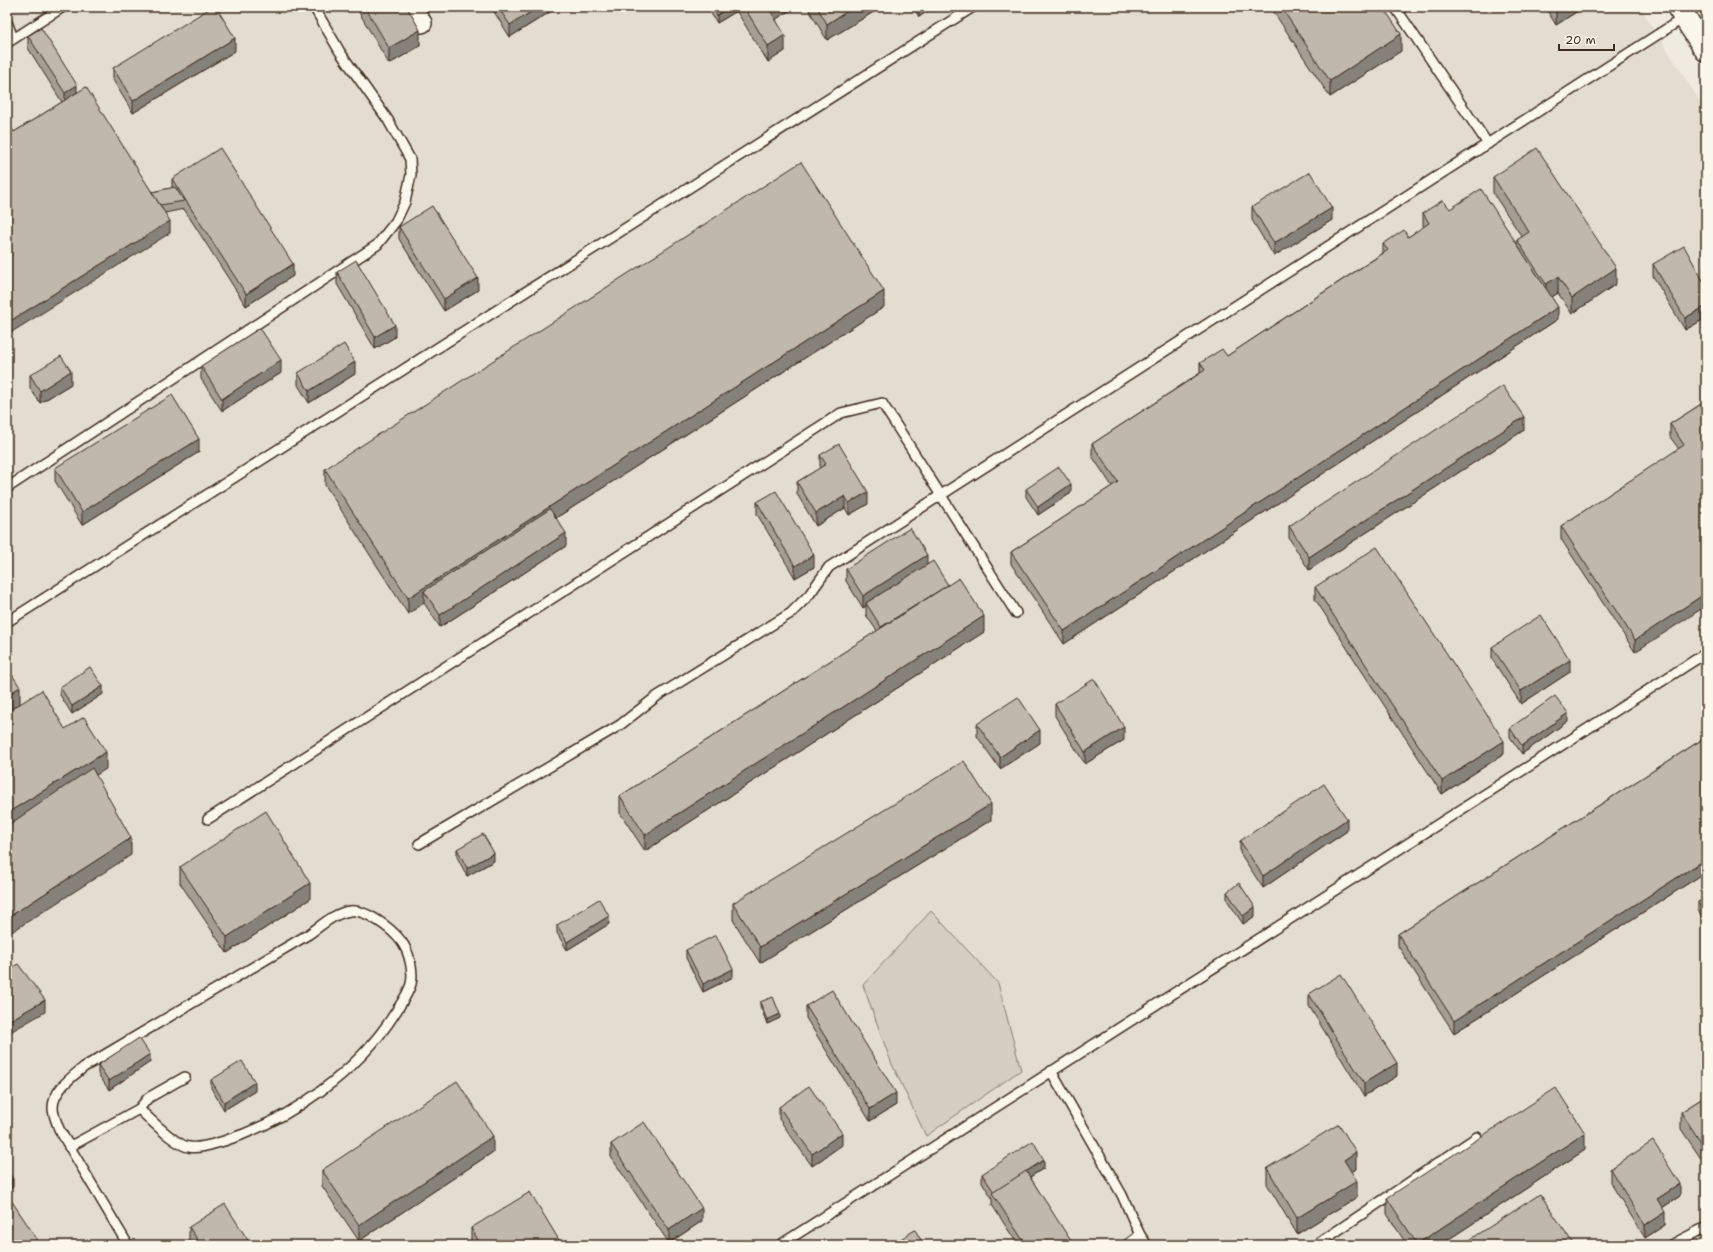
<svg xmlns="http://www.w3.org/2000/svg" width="1713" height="1252" viewBox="0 0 1713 1252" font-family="'Shantell Sans',sans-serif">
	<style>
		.built { fill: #e2dcd1 }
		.green { fill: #d5cec3; stroke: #887c70 }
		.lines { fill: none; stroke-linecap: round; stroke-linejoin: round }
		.lane-casing { stroke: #3b2a1e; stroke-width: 12 }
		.street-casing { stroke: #3b2a1e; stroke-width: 22 }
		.secondary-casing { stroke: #3b2a1e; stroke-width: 25 }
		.lane { stroke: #fbf7ec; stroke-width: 9 }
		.street { stroke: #fbf7ec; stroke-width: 19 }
		.secondary { stroke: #fbf7ec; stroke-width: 22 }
		.wall { fill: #a59e95; stroke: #3b2a1e }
		.shaded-wall { fill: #868179; stroke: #3b2a1e }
		.building { fill: #c0b8ad; stroke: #3b2a1e }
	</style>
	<rect width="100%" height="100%" fill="#f0ebe0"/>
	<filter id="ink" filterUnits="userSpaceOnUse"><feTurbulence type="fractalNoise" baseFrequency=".025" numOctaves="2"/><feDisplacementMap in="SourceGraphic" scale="8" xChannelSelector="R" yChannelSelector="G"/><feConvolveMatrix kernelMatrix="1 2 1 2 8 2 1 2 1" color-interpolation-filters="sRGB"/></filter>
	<g filter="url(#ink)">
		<polygon class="built" points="7,7 1640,7 1706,111 1706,1245 7,1245"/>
		<polygon class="green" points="931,911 998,983 1021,1070 926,1136 891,1062 863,985"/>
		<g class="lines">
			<defs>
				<g id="lane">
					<polyline points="1395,7 1488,144"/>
					<polyline points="7,22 13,38"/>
					<polyline points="7,43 63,7"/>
					<polyline points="7,488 377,245 396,221 405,202 411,175 410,159 388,120 340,52 314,7"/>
					<polyline points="7,622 973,7"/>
					<polyline points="208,819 841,413 882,403 1016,613"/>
					<polyline points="419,844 620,725 656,697 791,613 809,595 829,567 1685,17"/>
					<polyline points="1051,1071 1122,1195 1140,1235 1147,1245"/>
					<polyline points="69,1147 139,1109"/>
					<path d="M128,1245L59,1129C57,1123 53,1115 53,1108C53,1090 72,1077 84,1067L309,934C321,926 334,913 350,911C366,909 392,929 401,941C409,951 414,971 411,984C408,994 401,1004 395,1013C358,1072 290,1120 224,1141C213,1144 200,1149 189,1147C176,1146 149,1118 139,1109L148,1098L185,1077"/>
					<polyline points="780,1245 1706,653"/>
					<polyline points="1127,1245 1140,1235"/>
					<polyline points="1316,1245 1477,1137"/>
					<polyline points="1671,1245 1706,1227"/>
				</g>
				<polyline id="street" points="412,7 422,23"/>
				<polyline id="secondary" points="1678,7 1706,50"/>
			</defs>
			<use href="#lane" class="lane-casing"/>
			<use href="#street" class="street-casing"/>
			<use href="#secondary" class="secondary-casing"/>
			<use href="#lane" class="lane"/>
			<use href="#street" class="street"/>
			<use href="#secondary" class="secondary"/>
		</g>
		<g class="wall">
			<polygon points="356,7 407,7 420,46 389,64"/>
			<polygon points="491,7 558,7 510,37"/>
			<polygon points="707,7 796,7 776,19 785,51 768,62 737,12 737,11 717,23"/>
			<polygon points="807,7 877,7 877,10 827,40"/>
			<polygon points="913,7 934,7 919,17"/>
			<polygon points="1271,7 1383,7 1401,51 1330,97 1271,8"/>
			<polygon points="1545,7 1584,7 1556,25"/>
			<polygon points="28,36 77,92 152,192 172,188 172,179 293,276 246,306 184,209 165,213 170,233 14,132 62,102 28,48"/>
			<polygon points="235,51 133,113 113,80 113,68"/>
			<polygon points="1493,177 1616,284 1572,314 1558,293 1552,297 1558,319 1064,644 1011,564 1011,552 1112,486 1092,456 1092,444 1200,373 1200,363 1227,356 1383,253 1383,244 1408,237 1424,227 1423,225 1423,213 1450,209 1517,244 1517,240 1522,237 1493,193"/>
			<polygon points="1252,207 1332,220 1274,256 1252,220"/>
			<polygon points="399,227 478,290 444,311 399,239"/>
			<polygon points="1653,264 1706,286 1706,318 1685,330 1653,276"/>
			<polygon points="1706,266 1706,284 1704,280 1704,267"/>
			<polygon points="337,272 395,337 375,349 337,284"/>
			<polygon points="884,307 556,518 566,546 440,627 424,603 408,614 325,485 325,469"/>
			<polygon points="201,366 281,373 222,411 201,379"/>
			<polygon points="298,373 355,374 309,403 298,385"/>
			<polygon points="30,375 71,384 40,403 30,388"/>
			<polygon points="1706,401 1635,652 1561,539 1561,526 1679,449 1670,437 1670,424"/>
			<polygon points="1524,430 1309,570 1289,538 1289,526"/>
			<polygon points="199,452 82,525 55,481 55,468"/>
			<polygon points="820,455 868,504 849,515 845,508 816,526 797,494 797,482 820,468"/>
			<polygon points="1026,489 1071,493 1038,515 1026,497"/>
			<polygon points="757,502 814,567 795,578 757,514"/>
			<polygon points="927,564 948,585 984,632 645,851 620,813 620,796 877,631 866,615 866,606 863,608 846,581 846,569"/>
			<polygon points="1315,587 1504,754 1442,794 1315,599"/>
			<polygon points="1492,647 1570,672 1521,704 1492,659"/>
			<polygon points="60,687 103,694 72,714 60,695"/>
			<polygon points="1055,704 1124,740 1085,764 1055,716"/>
			<polygon points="1568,721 1522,754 1510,737 1510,728"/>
			<polygon points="977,724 1040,743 1000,769 977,736"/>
			<polygon points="1706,737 1706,872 1454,1033 1398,946 1398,934"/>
			<polygon points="991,820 760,963 733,920 733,903"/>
			<polygon points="1347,831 1263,888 1240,853 1240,841"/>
			<polygon points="457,849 494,861 467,876 457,857"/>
			<polygon points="180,867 310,899 227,953 180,883"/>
			<polygon points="1227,892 1255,916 1243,924 1227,900"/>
			<polygon points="1706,898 1706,926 1698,910 1698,902"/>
			<polygon points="609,924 567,950 557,933 557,925"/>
			<polygon points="686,950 733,977 703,992 686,958"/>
			<polygon points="1309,994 1397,1076 1364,1096 1309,1006"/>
			<polygon points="760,1002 780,1018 767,1024 760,1006"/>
			<polygon points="1706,1005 1706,1024 1701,1017 1701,1008"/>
			<polygon points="806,1006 896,1105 870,1121 806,1018"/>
			<polygon points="150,1062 109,1090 98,1074 98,1065"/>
			<polygon points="211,1080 255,1091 224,1110 211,1088"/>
			<polygon points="1706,1096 1706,1166 1681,1129 1681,1112"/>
			<polygon points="779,1107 842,1145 812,1166 779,1119"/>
			<polygon points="611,1144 702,1221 669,1243 611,1157"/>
			<polygon points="1585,1150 1440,1245 1407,1245 1387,1214 1387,1198"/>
			<polygon points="493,1152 359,1241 322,1186 322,1170"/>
			<polygon points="1044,1168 1030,1177 1071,1245 1018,1245 992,1205 992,1198 982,1182 982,1174"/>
			<polygon points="1267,1168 1356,1169 1352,1172 1357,1197 1297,1234 1267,1184"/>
			<polygon points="1610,1169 1680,1196 1662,1208 1665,1225 1645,1238 1610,1182"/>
			<polygon points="189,1227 251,1245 190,1245 189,1243"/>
			<polygon points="471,1228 562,1245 471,1245"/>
		</g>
		<g class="shaded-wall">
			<polygon points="539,7 558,7 510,37 510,25"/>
			<polygon points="730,7 737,7 737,11 717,23 717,15"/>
			<polygon points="768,7 796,7 768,24"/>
			<polygon points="854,7 877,7 877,10 827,40 827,24"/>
			<polygon points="919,7 934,7 919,17"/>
			<polygon points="1559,7 1584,7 1556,25 1556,9"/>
			<polygon points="420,30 420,46 389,64 389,48"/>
			<polygon points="1401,34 1401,51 1330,97 1330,81"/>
			<polygon points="785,35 785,51 768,62 768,46"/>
			<polygon points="235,38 235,51 133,113 133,101"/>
			<polygon points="77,85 77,98 65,106 65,93"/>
			<polygon points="1332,208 1332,220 1274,256 1274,243"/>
			<polygon points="170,221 170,233 7,335 7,323"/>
			<polygon points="293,264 293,276 246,306 246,294"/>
			<polygon points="1616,268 1616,284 1572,314 1572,298"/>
			<polygon points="1558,277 1558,293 1546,301 1546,284"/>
			<polygon points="478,278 478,290 444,311 444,299"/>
			<polygon points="884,291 884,307 430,599 424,591 424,603 408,614 408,598"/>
			<polygon points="1706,306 1706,318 1685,330 1685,318"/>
			<polygon points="1558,307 1558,319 1064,644 1064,631"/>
			<polygon points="395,325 395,337 375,349 375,337"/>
			<polygon points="281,360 281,373 222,411 222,399"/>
			<polygon points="355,362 355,374 309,403 309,391"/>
			<polygon points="71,371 71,384 40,403 40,391"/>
			<polygon points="1524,417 1524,430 1309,570 1309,557"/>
			<polygon points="199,439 199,452 82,525 82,512"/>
			<polygon points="1071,484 1071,493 1038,515 1038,507"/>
			<polygon points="868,492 868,504 849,515 849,503"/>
			<polygon points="845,496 845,508 816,526 816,513"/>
			<polygon points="566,533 566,546 440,627 440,615"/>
			<polygon points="814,555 814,567 795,578 795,566"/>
			<polygon points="927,555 927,567 866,603 866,606 863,608 863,596"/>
			<polygon points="948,585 881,639 881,627"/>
			<polygon points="1706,593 1706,606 1635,652 1635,640"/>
			<polygon points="984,616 984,632 645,851 645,835"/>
			<polygon points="1570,660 1570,672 1521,704 1521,691"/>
			<polygon points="103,686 103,694 72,714 72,706"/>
			<polygon points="20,687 20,704 7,711 7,695"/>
			<polygon points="1568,713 1568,721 1522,754 1522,746"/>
			<polygon points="1124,727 1124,740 1085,764 1085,752"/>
			<polygon points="1040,730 1040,743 1000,769 1000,757"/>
			<polygon points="1504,741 1504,754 1442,794 1442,781"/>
			<polygon points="106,752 106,769 7,830 7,813"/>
			<polygon points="991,804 991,820 760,963 760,947"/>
			<polygon points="1347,819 1347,831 1263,888 1263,876"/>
			<polygon points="131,838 131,855 7,935 7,918"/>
			<polygon points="494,853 494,861 467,876 467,868"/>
			<polygon points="1706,859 1706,872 1454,1033 1454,1021"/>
			<polygon points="310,883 310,899 227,953 227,937"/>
			<polygon points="1255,907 1255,916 1243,924 1243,916"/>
			<polygon points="609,916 609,924 567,950 567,942"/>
			<polygon points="733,969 733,977 703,992 703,984"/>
			<polygon points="45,1000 45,1012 7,1034 7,1022"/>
			<polygon points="780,1014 780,1018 767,1024 767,1020"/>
			<polygon points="150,1054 150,1062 109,1090 109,1081"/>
			<polygon points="1397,1063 1397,1076 1364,1096 1364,1083"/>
			<polygon points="255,1082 255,1091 224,1110 224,1102"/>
			<polygon points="896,1093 896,1105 870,1121 870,1109"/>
			<polygon points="842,1133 842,1145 812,1166 812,1154"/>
			<polygon points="1585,1133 1585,1150 1440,1245 1417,1245 1417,1244"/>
			<polygon points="493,1136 493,1152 359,1241 359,1225"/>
			<polygon points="1356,1152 1356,1169 1344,1176 1344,1160"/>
			<polygon points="1044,1160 1044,1168 996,1199 994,1192"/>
			<polygon points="13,1179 13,1187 7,1191 7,1183"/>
			<polygon points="1357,1181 1357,1197 1297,1234 1297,1218"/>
			<polygon points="1680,1184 1680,1196 1657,1211 1657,1199"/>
			<polygon points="702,1208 702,1221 669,1243 669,1230"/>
			<polygon points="1665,1212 1665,1225 1645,1238 1645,1225"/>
			<polygon points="1071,1241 1071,1245 1065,1245"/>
		</g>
		<g class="building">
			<polygon points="212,7 216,7 235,38 133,101 113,68"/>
			<polygon points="365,7 407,7 420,30 389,48"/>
			<polygon points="498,7 539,7 510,25"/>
			<polygon points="712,7 730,7 717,15"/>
			<polygon points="744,7 769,7 768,7 785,35 768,46"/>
			<polygon points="817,7 854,7 827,24"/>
			<polygon points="1281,7 1383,7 1401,34 1330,81"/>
			<polygon points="41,28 77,85 65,93 28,36"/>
			<polygon points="86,87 170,221 7,323 7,120 14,132"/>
			<polygon points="220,148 293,264 246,294 172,179"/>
			<polygon points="1537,148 1616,268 1572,298 1558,277 1546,284 1517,240 1529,232 1493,177"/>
			<polygon points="801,162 884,291 408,598 325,469"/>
			<polygon points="1310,172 1332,208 1274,243 1252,207"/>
			<polygon points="175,187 184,201 160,205 152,192"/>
			<polygon points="1481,189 1558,307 1064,631 1011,552 1118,482 1092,444 1205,370 1200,363 1222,349 1227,356 1388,250 1383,244 1404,230 1408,237 1429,223 1423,213 1443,200 1450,209"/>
			<polygon points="432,206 478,278 444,299 399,227"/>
			<polygon points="1684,246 1706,286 1706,306 1685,318 1653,264"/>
			<polygon points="356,260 395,325 375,337 337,272"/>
			<polygon points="1706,266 1706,272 1704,267"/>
			<polygon points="260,328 281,360 222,399 201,366"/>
			<polygon points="344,344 355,362 309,391 298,373"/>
			<polygon points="61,356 71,371 40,391 30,375"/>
			<polygon points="1503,386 1524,417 1309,557 1289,526"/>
			<polygon points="172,395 199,439 82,512 55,468"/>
			<polygon points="1706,401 1706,593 1635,640 1561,526 1684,445 1670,424"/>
			<polygon points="839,444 868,492 849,503 845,496 816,513 797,482 826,464 820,455"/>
			<polygon points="1059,467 1071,484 1038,507 1026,489"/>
			<polygon points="776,491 814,555 795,566 757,502"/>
			<polygon points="550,509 566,533 440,615 424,591"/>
			<polygon points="910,528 927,555 863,596 846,569"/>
			<polygon points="1377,547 1504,741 1442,781 1315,587"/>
			<polygon points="933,561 948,585 881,627 866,603"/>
			<polygon points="959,578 984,616 645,835 620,796"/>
			<polygon points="1541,615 1570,660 1521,691 1492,647"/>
			<polygon points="7,667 20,687 7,695"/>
			<polygon points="90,667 103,686 72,706 60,687"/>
			<polygon points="1094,679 1124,727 1085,752 1055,704"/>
			<polygon points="42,690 65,729 84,717 106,752 7,813 7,712"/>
			<polygon points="1555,696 1568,713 1522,746 1510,728"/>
			<polygon points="1018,697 1040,730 1000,757 977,724"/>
			<polygon points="1706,737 1706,859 1454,1021 1398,934"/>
			<polygon points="964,761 991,804 760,947 733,903"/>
			<polygon points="92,768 131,838 7,918 7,826"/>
			<polygon points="1324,784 1347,819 1263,876 1240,841"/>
			<polygon points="266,811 310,883 227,937 180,867"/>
			<polygon points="483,834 494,853 467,868 457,849"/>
			<polygon points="1239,883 1255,907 1243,916 1227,892"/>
			<polygon points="1706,898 1706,918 1698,902"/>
			<polygon points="599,899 609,916 567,942 557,925"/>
			<polygon points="716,935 733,969 703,984 686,950"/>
			<polygon points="18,964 45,1000 7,1022 7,970"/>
			<polygon points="1341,974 1397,1063 1364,1083 1309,994"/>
			<polygon points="832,990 896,1093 870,1109 806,1006"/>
			<polygon points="773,997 780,1014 767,1020 760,1002"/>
			<polygon points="1706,1005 1706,1016 1701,1008"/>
			<polygon points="139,1038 150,1054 109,1081 98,1065"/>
			<polygon points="242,1061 255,1082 224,1102 211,1080"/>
			<polygon points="457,1081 493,1136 359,1225 322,1170"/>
			<polygon points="809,1086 842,1133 812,1154 779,1107"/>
			<polygon points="1556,1088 1585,1133 1417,1244 1387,1198"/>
			<polygon points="1706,1096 1706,1150 1681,1112"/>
			<polygon points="644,1122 702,1208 669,1230 611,1144"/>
			<polygon points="1339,1124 1356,1152 1344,1160 1357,1181 1297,1218 1267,1168"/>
			<polygon points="1033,1141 1044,1160 994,1192 982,1174"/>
			<polygon points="1653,1141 1680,1184 1657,1199 1665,1212 1645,1225 1610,1169"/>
			<polygon points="7,1170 13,1179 7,1183"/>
			<polygon points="1026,1171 1071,1241 1065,1245 1026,1245 992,1193"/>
			<polygon points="530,1192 562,1245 481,1245 471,1228"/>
			<polygon points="7,1194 41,1245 7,1245"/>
			<polygon points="1540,1194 1574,1245 1462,1245"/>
			<polygon points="225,1204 251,1245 201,1245 189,1227"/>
			<polygon points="915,1230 924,1245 891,1245"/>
		</g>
	</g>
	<rect width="1713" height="1252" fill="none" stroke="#fbf7ec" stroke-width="24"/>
	<rect x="12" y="12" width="1689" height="1228" fill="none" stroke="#3b2a1e" stroke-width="1.5" filter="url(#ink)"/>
	<path d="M1559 44v6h55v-6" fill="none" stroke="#3b2a1e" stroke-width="2"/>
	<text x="1565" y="44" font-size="12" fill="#3b2a1e" stroke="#fbf7ec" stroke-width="3" paint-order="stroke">20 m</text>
</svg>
